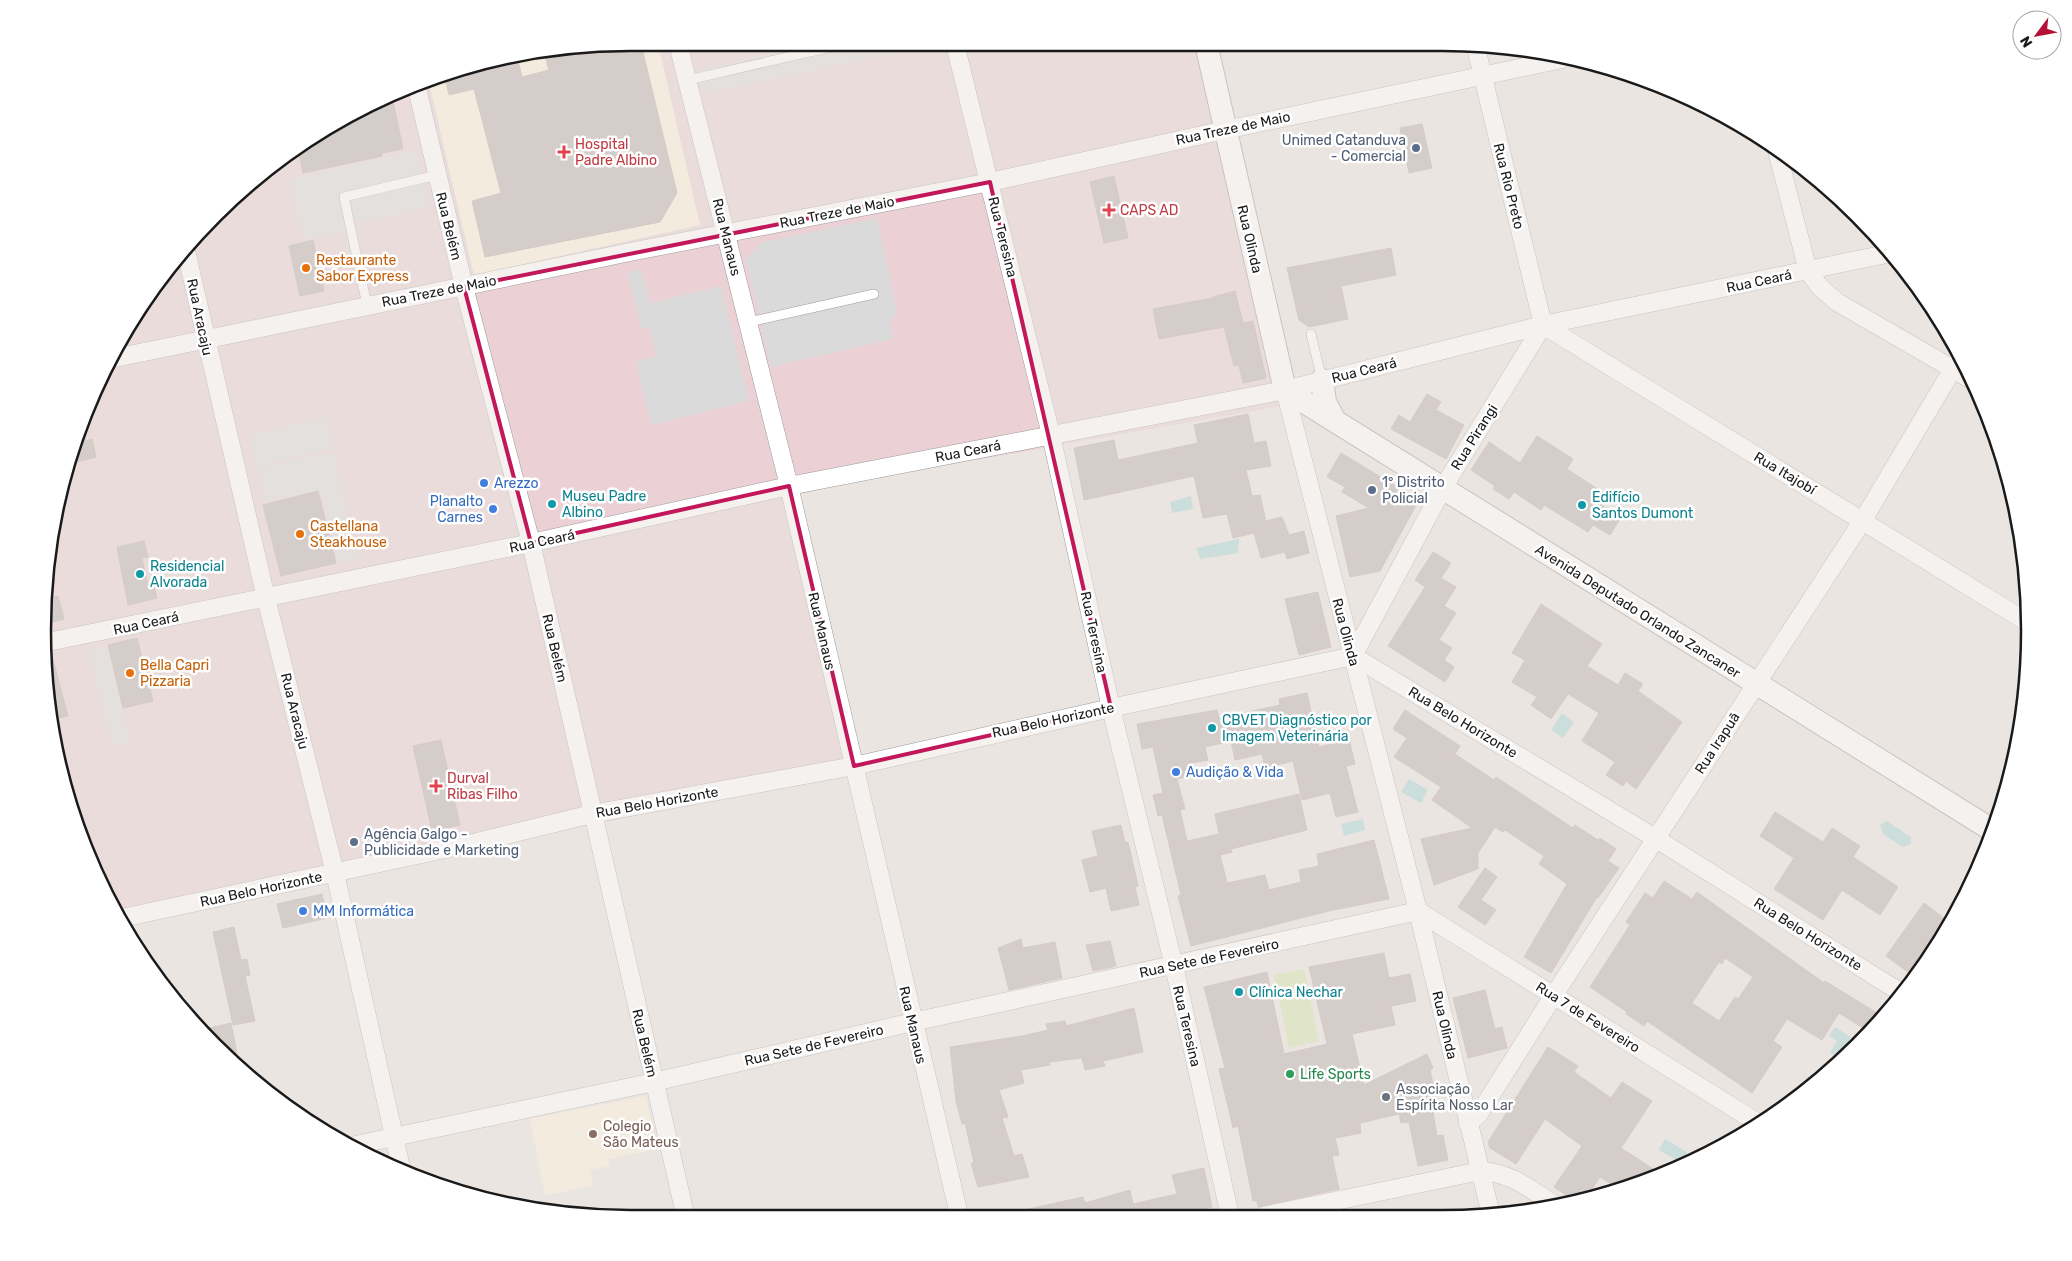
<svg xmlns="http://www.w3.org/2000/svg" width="2072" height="1261" viewBox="0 0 2072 1261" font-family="Rubik,sans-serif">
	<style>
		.commercial { fill: #ebd1d6 }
		.education { fill: #fcf3d9 }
		.grass { fill: #d3e2aa }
		.parking { fill: #dadada }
		.water { fill: #a4d6d5 }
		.building { fill: #bbb0ae; stroke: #bba9a5; fill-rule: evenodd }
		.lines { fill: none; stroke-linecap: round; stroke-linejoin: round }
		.service-casing { stroke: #9b9b9b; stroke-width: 10 }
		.minor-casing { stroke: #9b9b9b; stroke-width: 19 }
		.tertiary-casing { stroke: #9b9b9b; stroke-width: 24 }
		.service { stroke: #fff; stroke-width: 9 }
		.minor { stroke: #fff; stroke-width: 18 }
		.tertiary { stroke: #fff; stroke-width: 22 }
		.marked { fill: none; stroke: #c2185b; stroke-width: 4; stroke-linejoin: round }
		.service-dot { fill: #5c6f8a; stroke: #fff; stroke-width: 2 }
		.health-dot { fill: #e0444e; stroke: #fff; stroke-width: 2 }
		.food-dot { fill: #e8710a; stroke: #fff; stroke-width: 2 }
		.shop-dot { fill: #3f7fe0; stroke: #fff; stroke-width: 2 }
		.culture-dot { fill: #0f9aa8; stroke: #fff; stroke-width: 2 }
		.leisure-dot { fill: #2e9e5b; stroke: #fff; stroke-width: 2 }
		.worship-dot { fill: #6b7280; stroke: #fff; stroke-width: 2 }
		.education-dot { fill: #8d6e63; stroke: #fff; stroke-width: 2 }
		.labels { text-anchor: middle; stroke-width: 5; stroke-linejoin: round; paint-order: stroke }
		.street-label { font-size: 14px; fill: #1a1a1a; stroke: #fff }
		.service-label { font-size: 14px; fill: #4e5e75; stroke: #fff; text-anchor: start }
		.health-label { font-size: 14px; fill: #be3a42; stroke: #fff; text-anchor: start }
		.food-label { font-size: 14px; fill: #c56008; stroke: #fff; text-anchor: start }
		.shop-label { font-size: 14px; fill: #366cbe; stroke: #fff; text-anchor: start }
		.culture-label { font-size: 14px; fill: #0d838f; stroke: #fff; text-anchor: start }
		.leisure-label { font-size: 14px; fill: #27864d; stroke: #fff; text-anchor: start }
		.worship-label { font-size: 14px; fill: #5b616d; stroke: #fff; text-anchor: start }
		.education-label { font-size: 14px; fill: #785e54; stroke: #fff; text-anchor: start }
		.rim { fill: none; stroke: #1a1a1a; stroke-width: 2.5 }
	</style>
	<rect width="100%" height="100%" fill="#ebe5e1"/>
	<polygon class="commercial" points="553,48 1209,48 1288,405 789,493 852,771 124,922 74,819 48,708 43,630 48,553 74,442 103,370 164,273 273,164 370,103 442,74"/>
	<g class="education">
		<polygon points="553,48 659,48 700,225 474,275 428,79 442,74"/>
		<polygon points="646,1096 657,1149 608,1159 609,1166 590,1170 593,1186 545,1195 530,1119"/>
	</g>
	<polygon class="grass" points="1304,969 1319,1041 1289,1048 1274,975"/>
	<g class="parking">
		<polygon points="784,48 918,48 702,94 697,70 784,51"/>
		<polygon points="416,150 429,207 356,224 369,280 356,283 344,231 304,240 290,179"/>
		<polygon points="877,218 897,313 889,324 893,339 771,367 746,260 760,243"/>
		<polygon points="641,269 650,303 721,286 749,401 651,425 636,362 656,356 649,327 641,328 628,272"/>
		<polygon points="326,417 333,448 257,467 250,435"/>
		<polygon points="333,452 358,559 339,563 320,490 266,502 258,469"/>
		<polygon points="107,647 130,742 112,746 89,651"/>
	</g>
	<g class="water">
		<polygon points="1191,496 1193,509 1172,513 1170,502"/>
		<polygon points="1239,539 1238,553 1200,559 1196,548"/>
		<polygon points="1562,713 1574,722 1563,738 1551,730"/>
		<polygon points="1409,779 1428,790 1421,803 1401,792"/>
		<polygon points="1363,819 1365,830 1344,836 1341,824"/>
		<polygon points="1887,821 1911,837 1911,844 1903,847 1883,834 1880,825"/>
		<polygon points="1835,1027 1851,1037 1838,1058 1830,1053 1837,1041 1829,1036"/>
		<polygon points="1665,1139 1687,1152 1683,1161 1678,1163 1679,1162 1659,1150"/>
	</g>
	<g class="building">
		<polygon points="553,48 642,48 677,193 660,222 485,257 472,201 501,193 474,89 449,95 444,73 517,56 522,77 549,70 543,50"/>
		<polygon points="393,101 403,149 382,153 382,156 303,173 298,148 364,107"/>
		<polygon points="1422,124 1432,168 1409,173 1400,128"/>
		<polygon points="1114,176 1128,238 1104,243 1090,182"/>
		<polygon points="313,240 324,291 300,296 289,246"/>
		<polygon points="1391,248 1396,275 1341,286 1348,319 1309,327 1299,320 1287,268"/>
		<polygon points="1235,291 1243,323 1253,321 1266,378 1243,383 1239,365 1234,366 1224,327 1159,339 1153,309 1213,298 1213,297"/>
		<polygon points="1427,394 1441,402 1436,410 1464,425 1446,459 1391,429 1399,415 1410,422"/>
		<polygon points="1248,414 1254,443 1266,441 1271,466 1246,470 1252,496 1260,495 1266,521 1282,517 1289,535 1304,531 1309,553 1287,559 1285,552 1261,558 1254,533 1233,538 1227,514 1203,518 1194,476 1084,500 1074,448 1114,440 1118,460 1198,443 1194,425"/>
		<polygon points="81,423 86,441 92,439 96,457 68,464 74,442"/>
		<polygon points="1537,436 1573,459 1567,469 1604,493 1598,503 1621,517 1610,535 1593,525 1588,532 1544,505 1541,510 1514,492 1509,499 1493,489 1495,486 1471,470 1489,442 1520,463"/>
		<polygon points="1341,453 1419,500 1380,571 1350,577 1336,516 1369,508 1342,492 1345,487 1327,477"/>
		<polygon points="318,491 336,563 281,576 263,505"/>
		<polygon points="144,541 148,557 142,558 148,585 153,584 157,598 128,605 117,547"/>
		<polygon points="1433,552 1451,563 1441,578 1456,587 1444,606 1456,613 1439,640 1452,648 1444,660 1454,667 1445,682 1388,646 1425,587 1415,580"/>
		<polygon points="1318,592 1331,647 1299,655 1285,599"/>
		<polygon points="58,596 64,619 43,624 45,599"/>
		<polygon points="1541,604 1602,644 1587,666 1618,685 1625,673 1643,684 1638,691 1682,722 1636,789 1626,781 1623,786 1606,775 1615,762 1582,741 1599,713 1568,694 1551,719 1531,705 1537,697 1512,682 1525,660 1512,653"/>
		<polygon points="137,638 153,701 123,708 108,645"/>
		<polygon points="51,652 68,716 51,720 48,708 44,653"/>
		<polygon points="1307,693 1319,747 1349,739 1355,764 1346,766 1358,812 1336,817 1330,793 1302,800 1293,761 1265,768 1262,754 1235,760 1231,741 1205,747 1208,760 1191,763 1193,775 1177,779 1185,809 1180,810 1187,841 1219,834 1215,814 1299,794 1307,830 1231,849 1232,852 1220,855 1227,883 1265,875 1269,890 1301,882 1299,870 1319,866 1317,854 1374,840 1389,899 1329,911 1191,946 1178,896 1181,895 1162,815 1158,816 1153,795 1163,793 1153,747 1142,749 1137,724 1217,710 1219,718 1280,705 1279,699"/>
		<polygon points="1405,710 1460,746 1455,754 1494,780 1496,777 1573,828 1575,825 1598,840 1600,838 1616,849 1608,861 1619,868 1598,898 1597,897 1551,973 1524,957 1567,884 1539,864 1544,856 1505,830 1503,832 1495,827 1478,853 1478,869 1434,885 1421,839 1472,828 1432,800 1441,787 1394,757 1407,738 1393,729"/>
		<polygon points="441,740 460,825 432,831 413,746"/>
		<polygon points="1775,812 1823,842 1832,828 1860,846 1853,857 1898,887 1880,915 1842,890 1823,920 1774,889 1794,858 1760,836"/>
		<polygon points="1121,825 1125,843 1128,842 1138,886 1135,887 1139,905 1111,911 1106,888 1090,892 1082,860 1098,856 1092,831"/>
		<polygon points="1485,868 1497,877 1481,900 1496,910 1485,925 1458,907"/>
		<path d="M1664,881L1692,899L1697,892L1824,983L1825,981L1882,1016L1868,1031L1839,1013L1822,1040L1787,1019L1773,1041L1782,1047L1752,1093L1647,1021L1644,1026L1626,1014L1627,1012L1590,987L1630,925L1626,922L1645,893L1653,898ZM1725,958L1753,977L1738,999L1735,997L1719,1021L1692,1003L1719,962L1722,964Z"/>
		<polygon points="322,894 328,918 283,928 277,904"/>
		<polygon points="1924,903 1949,922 1915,977 1886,956"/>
		<polygon points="234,927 241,960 247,959 250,975 245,976 255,1021 233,1025 213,932"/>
		<polygon points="1021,939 1023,948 1055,942 1062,978 1009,990 998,948"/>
		<polygon points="1110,941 1116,966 1093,971 1086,945"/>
		<polygon points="1384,953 1389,978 1410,974 1416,1001 1391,1006 1395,1025 1352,1034 1364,1085 1427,1054 1433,1068 1430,1070 1438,1105 1432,1106 1437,1136 1443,1135 1448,1160 1418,1166 1409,1122 1401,1123 1399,1114 1360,1123 1361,1133 1335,1138 1339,1155 1332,1156 1339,1189 1258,1207 1257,1201 1253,1201 1238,1126 1233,1128 1219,1069 1225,1068 1204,987 1267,972 1284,1054 1327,1044 1309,967"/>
		<polygon points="1485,990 1495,1029 1502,1027 1507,1048 1468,1058 1453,998"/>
		<polygon points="1134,1008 1143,1052 1103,1061 1105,1066 1085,1070 1082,1058 1049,1062 1050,1065 1021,1070 1024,1083 999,1090 1008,1117 1002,1118 1014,1156 1022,1154 1029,1177 978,1187 971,1163 974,1163 965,1123 962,1124 956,1101 950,1047 1022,1036 1048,1030 1046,1024 1065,1021 1066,1026"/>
		<polygon points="231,1023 240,1069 215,1046 201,1030"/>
		<polygon points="1548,1047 1578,1066 1574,1072 1611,1098 1622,1082 1652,1101 1621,1148 1658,1172 1618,1188 1600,1177 1585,1200 1575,1201 1554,1187 1582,1146 1545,1119 1516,1164 1490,1148 1488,1142"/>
		<polygon points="1204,1168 1212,1207 1168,1216 1025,1215 1024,1210 1083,1197 1085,1203 1130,1190 1133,1204 1177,1194 1172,1175"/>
	</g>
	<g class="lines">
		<defs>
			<g id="service">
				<polyline points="688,80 827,48"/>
				<polyline points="367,305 344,197 437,175"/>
				<polyline points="749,322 874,294"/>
				<polyline points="1311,334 1322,380"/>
			</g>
			<g id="minor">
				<polyline points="679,48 789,486 959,1215"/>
				<polyline points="956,48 1051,435 1111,708 1174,966 1230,1216"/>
				<polyline points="1476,48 1543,325"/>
				<polyline points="416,84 464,287 531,543 685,1214"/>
				<polyline points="1777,151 1808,271 1820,287 1837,302 1970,379"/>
				<polyline points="186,251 266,598 335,873 402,1172"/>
				<polyline points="1543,325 2027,622"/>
				<polyline points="110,359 635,251 990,182 1225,130 1562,59"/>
				<polyline points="1285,390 1418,911 1491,1215"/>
				<polyline points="43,643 531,543 789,486 1285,390 1543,325 1891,253"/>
				<polyline points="1353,656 1443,488 1543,325"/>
				<polyline points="122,918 473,843 592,814 854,766 1111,708 1353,656 1655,838 1903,994"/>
				<polyline points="1468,1124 1479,1114 1554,995 1863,520 1960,357"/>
				<polyline points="356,1145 654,1082 913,1022 1418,911 1758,1123"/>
				<path d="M1263,1216L1480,1171C1510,1172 1530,1189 1555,1205"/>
			</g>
			<g id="tertiary">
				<polyline points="1207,48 1285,390 1992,830"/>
				<polyline points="1322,380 1325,402 1335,421"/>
			</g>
		</defs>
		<use href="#service" class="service-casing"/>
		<use href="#minor" class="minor-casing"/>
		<use href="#tertiary" class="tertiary-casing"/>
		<use href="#service" class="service"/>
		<use href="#minor" class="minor"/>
		<use href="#tertiary" class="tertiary"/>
	</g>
	<path d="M0 0H2072V1261H0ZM990,182L1111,708L854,766L789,486L531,543L464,287Z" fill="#ebe5e1" fill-opacity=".55" fill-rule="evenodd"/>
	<path class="marked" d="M990,182L1111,708L854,766L789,486L531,543L464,287Z"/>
	<g class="service-dot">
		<circle cx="1416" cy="148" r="5"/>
		<circle cx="1372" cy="490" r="5"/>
		<circle cx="354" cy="842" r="5"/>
	</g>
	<g class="health-dot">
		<path d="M561.5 144.5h5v5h5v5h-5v5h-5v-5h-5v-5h5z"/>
		<path d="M1106.5 202.5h5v5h5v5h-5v5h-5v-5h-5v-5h5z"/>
		<path d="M433.5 778.5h5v5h5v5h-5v5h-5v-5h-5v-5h5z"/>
	</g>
	<g class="food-dot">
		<circle cx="306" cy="268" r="5"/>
		<circle cx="300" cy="534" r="5"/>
		<circle cx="130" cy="673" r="5"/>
	</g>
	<g class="shop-dot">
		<circle cx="484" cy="483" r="5"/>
		<circle cx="493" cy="509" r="5"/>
		<circle cx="1176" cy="772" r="5"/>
		<circle cx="303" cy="911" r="5"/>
	</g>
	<g class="culture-dot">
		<circle cx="552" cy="504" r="5"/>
		<circle cx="1582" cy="505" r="5"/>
		<circle cx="140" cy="574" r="5"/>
		<circle cx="1212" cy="728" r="5"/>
		<circle cx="1239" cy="992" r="5"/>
	</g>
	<circle class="leisure-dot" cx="1290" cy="1074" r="5"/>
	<circle class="worship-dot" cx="1386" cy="1097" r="5"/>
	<circle class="education-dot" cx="593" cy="1134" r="5"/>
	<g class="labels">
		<g class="street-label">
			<text transform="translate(1233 128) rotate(-12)" y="5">Rua Treze de Maio</text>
			<text transform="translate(1509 186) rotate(76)" y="5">Rua Rio Preto</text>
			<text transform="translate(837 212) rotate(-11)" y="5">Rua Treze de Maio</text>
			<text transform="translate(449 226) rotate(76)" y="5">Rua Belém</text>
			<text transform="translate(727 237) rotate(76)" y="5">Rua Manaus</text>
			<text transform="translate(1003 237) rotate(76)" y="5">Rua Teresina</text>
			<text transform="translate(1250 239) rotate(77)" y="5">Rua Olinda</text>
			<text transform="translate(1759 281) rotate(-12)" y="5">Rua Ceará</text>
			<text transform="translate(439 291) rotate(-11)" y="5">Rua Treze de Maio</text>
			<text transform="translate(200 317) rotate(78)" y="5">Rua Aracaju</text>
			<text transform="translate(1364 370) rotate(-14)" y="5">Rua Ceará</text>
			<text transform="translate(1474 437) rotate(-58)" y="5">Rua Pirangi</text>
			<text transform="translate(968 451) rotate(-11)" y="5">Rua Ceará</text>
			<text transform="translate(1785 473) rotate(31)" y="5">Rua Itajobí</text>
			<text transform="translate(542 541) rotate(-12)" y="5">Rua Ceará</text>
			<text transform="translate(1638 611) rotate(32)" y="5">Avenida Deputado Orlando Zancaner</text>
			<text transform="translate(146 623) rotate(-12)" y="5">Rua Ceará</text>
			<text transform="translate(822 631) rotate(77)" y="5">Rua Manaus</text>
			<text transform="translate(1094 632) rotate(78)" y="5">Rua Teresina</text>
			<text transform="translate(1346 632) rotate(75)" y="5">Rua Olinda</text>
			<text transform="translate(555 648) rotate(77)" y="5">Rua Belém</text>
			<text transform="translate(295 711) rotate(76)" y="5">Rua Aracaju</text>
			<text transform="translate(1053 720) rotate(-12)" y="5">Rua Belo Horizonte</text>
			<text transform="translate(1463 722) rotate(31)" y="5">Rua Belo Horizonte</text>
			<text transform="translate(1717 743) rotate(-57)" y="5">Rua Irapuã</text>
			<text transform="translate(657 802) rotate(-10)" y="5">Rua Belo Horizonte</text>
			<text transform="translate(261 889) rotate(-12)" y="5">Rua Belo Horizonte</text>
			<text transform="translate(1808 934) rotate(32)" y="5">Rua Belo Horizonte</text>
			<text transform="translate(1209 958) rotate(-12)" y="5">Rua Sete de Fevereiro</text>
			<text transform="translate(1588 1017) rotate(32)" y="5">Rua 7 de Fevereiro</text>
			<text transform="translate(913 1025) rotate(77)" y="5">Rua Manaus</text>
			<text transform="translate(1445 1025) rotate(77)" y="5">Rua Olinda</text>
			<text transform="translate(1187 1026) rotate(77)" y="5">Rua Teresina</text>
			<text transform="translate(645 1043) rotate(77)" y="5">Rua Belém</text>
			<text transform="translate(814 1045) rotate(-13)" y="5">Rua Sete de Fevereiro</text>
		</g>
		<g class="service-label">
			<text x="1406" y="145" text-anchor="end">Unimed Catanduva<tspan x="1406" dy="16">- Comercial</tspan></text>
			<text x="1382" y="487">1° Distrito<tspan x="1382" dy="16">Policial</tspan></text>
			<text x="364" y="839">Agência Galgo -<tspan x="364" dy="16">Publicidade e Marketing</tspan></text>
		</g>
		<g class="health-label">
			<text x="575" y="149">Hospital<tspan x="575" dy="16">Padre Albino</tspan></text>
			<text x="1120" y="215">CAPS AD</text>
			<text x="447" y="783">Durval<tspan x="447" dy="16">Ribas Filho</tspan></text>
		</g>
		<g class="food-label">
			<text x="316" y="265">Restaurante<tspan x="316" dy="16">Sabor Express</tspan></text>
			<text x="310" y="531">Castellana<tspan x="310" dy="16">Steakhouse</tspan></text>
			<text x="140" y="670">Bella Capri<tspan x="140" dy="16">Pizzaria</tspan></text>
		</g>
		<g class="shop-label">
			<text x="494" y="488">Arezzo</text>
			<text x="483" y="506" text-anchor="end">Planalto<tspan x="483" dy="16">Carnes</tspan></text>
			<text x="1186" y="777">Audição &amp; Vida</text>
			<text x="313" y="916">MM Informática</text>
		</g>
		<g class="culture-label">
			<text x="562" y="501">Museu Padre<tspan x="562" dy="16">Albino</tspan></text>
			<text x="1592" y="502">Edifício<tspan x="1592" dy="16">Santos Dumont</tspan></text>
			<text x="150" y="571">Residencial<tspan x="150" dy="16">Alvorada</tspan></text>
			<text x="1222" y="725">CBVET Diagnóstico por<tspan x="1222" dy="16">Imagem Veterinária</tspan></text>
			<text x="1249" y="997">Clínica Nechar</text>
		</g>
		<g class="leisure-label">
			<text x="1300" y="1079">Life Sports</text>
		</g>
		<g class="worship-label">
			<text x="1396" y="1094">Associação<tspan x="1396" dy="16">Espírita Nosso Lar</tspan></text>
		</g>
		<g class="education-label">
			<text x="603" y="1131">Colegio<tspan x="603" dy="16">São Mateus</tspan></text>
		</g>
	</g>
	<path d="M0 0H2072V1261H0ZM630 51H1442A579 579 0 0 1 2021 630V631A579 579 0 0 1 1442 1210H630A579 579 0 0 1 51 631V630A579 579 0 0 1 630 51Z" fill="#fff" fill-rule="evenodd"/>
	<path class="rim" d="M630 51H1442A579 579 0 0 1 2021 630V631A579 579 0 0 1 1442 1210H630A579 579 0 0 1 51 631V630A579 579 0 0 1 630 51Z"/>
	<g transform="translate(2037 35) rotate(238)"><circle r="24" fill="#ffffff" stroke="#a3a3a3"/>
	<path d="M0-4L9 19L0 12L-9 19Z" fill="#b41138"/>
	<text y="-8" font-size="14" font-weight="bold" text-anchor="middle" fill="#1a1a1a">N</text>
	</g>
</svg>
